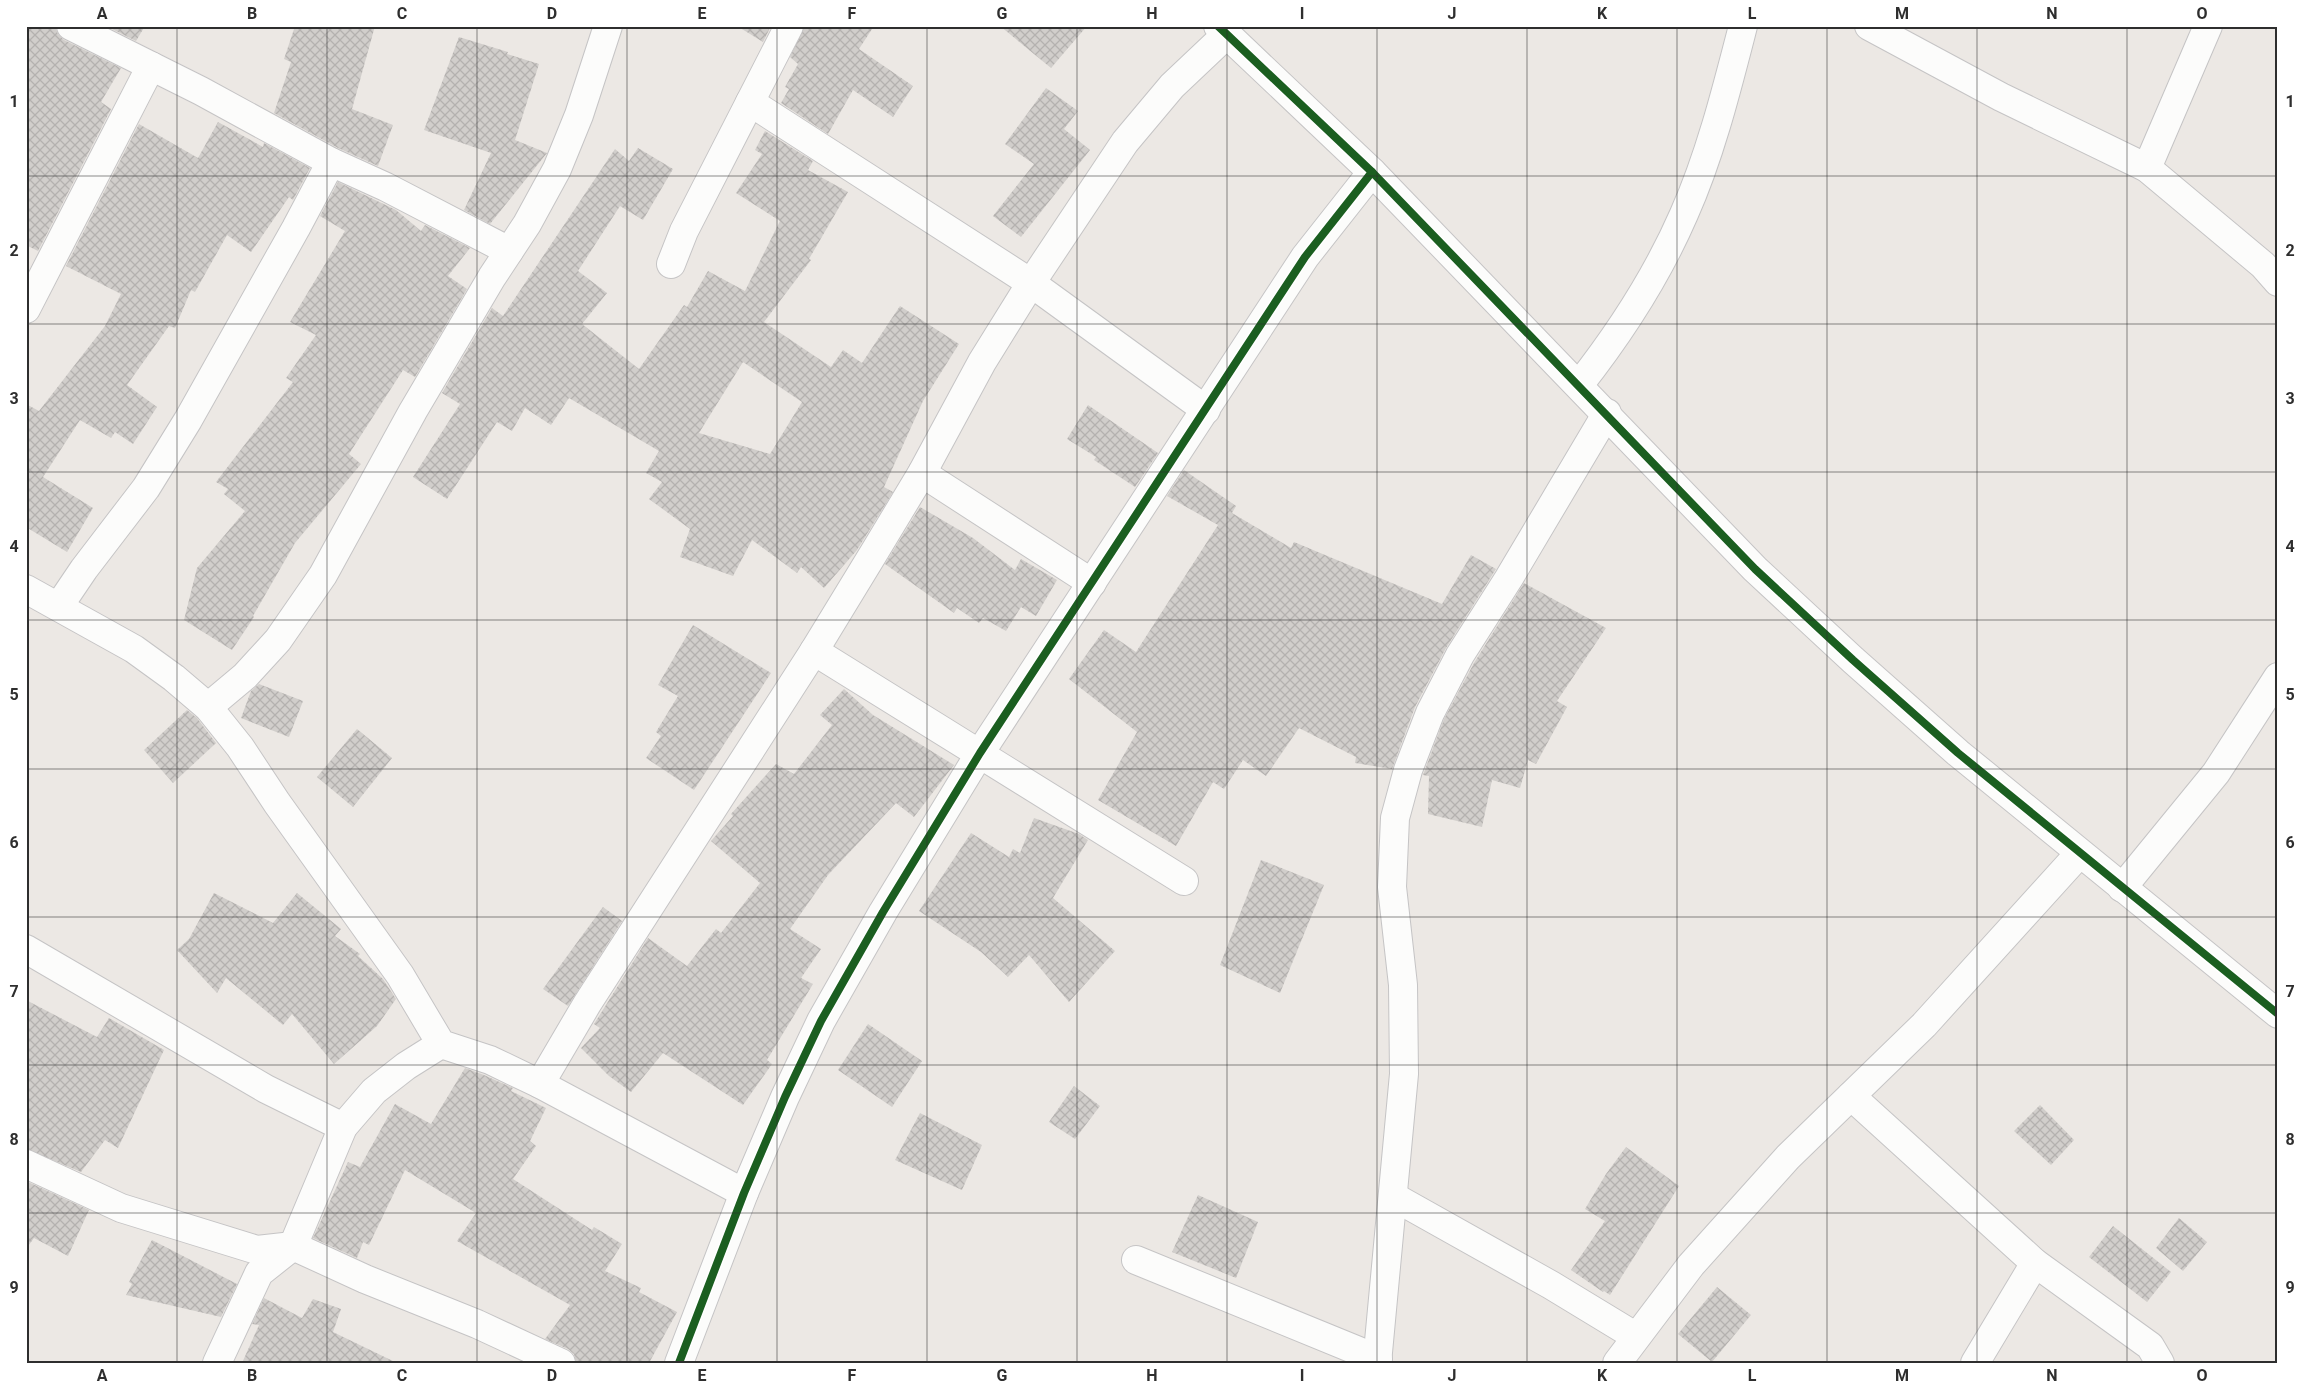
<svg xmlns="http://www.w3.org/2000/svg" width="2304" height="1389" viewBox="0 0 2304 1389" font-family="Roboto,sans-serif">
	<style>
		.building { fill: url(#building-cross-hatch); fill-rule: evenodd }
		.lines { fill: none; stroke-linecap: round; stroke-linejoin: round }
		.minor-casing { stroke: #c5c4c5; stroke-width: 30 }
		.minor { stroke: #fcfcfb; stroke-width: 28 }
		.cycleway-casing { stroke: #fff; stroke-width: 11 }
		.cycleway { stroke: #1b5e20; stroke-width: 8 }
		.grid { fill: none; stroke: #2e2e2e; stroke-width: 1; stroke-opacity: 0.55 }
		.neatline { fill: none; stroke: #2e2e2e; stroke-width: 2 }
		.grid-label { font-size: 16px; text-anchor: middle; font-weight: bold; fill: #2e2e2e }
	</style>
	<defs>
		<pattern id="building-cross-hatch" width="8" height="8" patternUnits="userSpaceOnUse" patternTransform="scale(1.25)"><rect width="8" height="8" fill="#d1cecb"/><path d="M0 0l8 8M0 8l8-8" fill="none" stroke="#b4b1af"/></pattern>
	</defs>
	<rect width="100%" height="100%" fill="#ece8e4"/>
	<g class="building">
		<polygon points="26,26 55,26 58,34 64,40 121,68 101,102 111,109 38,251 26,245"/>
		<polygon points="106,26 145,26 136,41"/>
		<polygon points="295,26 375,26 352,109 393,125 378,166 338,148 274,113 291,62 284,59"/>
		<polygon points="737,26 771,26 763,42"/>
		<polygon points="804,26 874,26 859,49 913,86 893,117 853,90 828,134 781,103 789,89 785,87 798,64 790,57"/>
		<polygon points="1000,26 1087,26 1051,68"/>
		<polygon points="459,37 508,52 507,54 539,64 515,140 547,153 490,224 464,210 491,153 424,130"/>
		<polygon points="1046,88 1078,111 1064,129 1090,150 1021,237 993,216 1034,164 1005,144"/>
		<polygon points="218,122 263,147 264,143 310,168 293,200 289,197 251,252 227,235 195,292 191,290 175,328 169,326 127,385 157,407 133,444 115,432 111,438 80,420 43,477 93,508 67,552 26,527 26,404 39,411 105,326 121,294 66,266 139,124 198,158"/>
		<path d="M765,131L813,161L808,170L848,192L809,259L811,260L764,322L831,367L843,350L862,363L900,306L959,344L923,401L884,487L893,492L857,550L824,588L801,567L797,573L752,540L733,576L680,557L690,529L649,499L662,482L646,473L659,451L569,398L551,425L525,408L512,431L497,422L447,499L413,477L460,404L442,393L492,308L503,316L615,149L629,161L638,148L673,169L643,220L620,206L578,271L607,293L582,324L639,369L684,305L687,307L708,271L745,291L780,221L736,193L762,154L755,150ZM743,362L802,402L770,454L699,433Z"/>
		<polygon points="338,182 396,210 421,231 425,225 470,248 448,276 467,289 415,377 403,370 349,454 361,464 295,543 253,616 254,617 232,650 184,620 197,568 245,511 224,494 228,489 216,482 293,382 286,378 316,335 290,322 345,231 320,216"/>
		<polygon points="1088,405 1158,453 1135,487 1094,460 1096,457 1067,439"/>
		<polygon points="1184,470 1236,506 1232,513 1291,548 1294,542 1442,604 1471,555 1496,569 1446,648 1415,707 1392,769 1355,763 1356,757 1299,728 1266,776 1243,760 1224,789 1213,782 1176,846 1098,800 1137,732 1069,679 1104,630 1136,652 1218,525 1167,496"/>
		<polygon points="920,507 973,538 1015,570 1021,559 1057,580 1036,616 1021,607 1006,631 983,618 979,623 957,608 954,613 885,564"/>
		<polygon points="1524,583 1606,628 1557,701 1567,707 1536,764 1528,760 1520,788 1492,780 1482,827 1428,814 1429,776 1423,775 1444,719 1474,663"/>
		<polygon points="693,625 771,673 694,790 646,758 661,736 656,732 678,696 658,685"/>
		<polygon points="259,684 303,701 289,737 241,718 251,691"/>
		<polygon points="844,689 873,715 954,765 914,817 896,803 828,875 790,929 821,949 801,978 813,984 767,1060 772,1064 743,1105 663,1053 631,1092 609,1076 581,1048 600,1028 594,1024 648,938 687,966 716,929 721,933 760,883 711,841 733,816 731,814 776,764 794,774 832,725 820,715"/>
		<polygon points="187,710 197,718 216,743 173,783 144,750"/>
		<polygon points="357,729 392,758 353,807 317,777"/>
		<polygon points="1034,818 1079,834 1088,840 1053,898 1115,951 1069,1002 1029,955 1008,977 981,952 919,911 971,833 1009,857 1013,849 1020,853"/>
		<polygon points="1261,860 1324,885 1280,993 1220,965"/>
		<polygon points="214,893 273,923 297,893 341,929 335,936 360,954 358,956 383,979 396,999 377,1026 334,1064 292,1014 283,1025 226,978 217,993 177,950 189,939"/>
		<polygon points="603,907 622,921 568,1006 543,989"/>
		<polygon points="26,1000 97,1037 109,1018 164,1050 118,1148 105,1140 81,1172 26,1149"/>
		<polygon points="868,1024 922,1061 892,1107 838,1070"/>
		<polygon points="465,1068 484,1075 513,1088 511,1091 546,1108 530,1141 536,1146 513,1179 592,1230 594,1227 622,1244 605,1271 641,1288 639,1292 677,1312 649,1363 576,1363 574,1354 568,1349 545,1339 570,1305 457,1241 476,1213 405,1170 369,1245 363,1242 357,1258 313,1238 348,1162 360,1167 395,1104 431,1124"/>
		<polygon points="1074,1086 1100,1106 1075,1139 1049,1122"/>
		<polygon points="2040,1105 2074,1140 2051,1165 2014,1131"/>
		<polygon points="920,1113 982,1145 962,1190 895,1160"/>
		<polygon points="1626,1147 1679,1186 1610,1295 1604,1291 1603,1292 1571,1270 1605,1221 1585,1209 1606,1174"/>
		<polygon points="26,1181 89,1210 68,1256 34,1238 26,1249"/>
		<polygon points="1198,1195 1258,1222 1236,1278 1172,1252"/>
		<polygon points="2179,1218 2207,1242 2183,1271 2156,1248"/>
		<polygon points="2113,1226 2171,1272 2147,1302 2089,1257"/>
		<polygon points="152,1240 237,1284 221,1317 126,1295 132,1284 129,1282"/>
		<polygon points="1717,1287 1751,1315 1712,1362 1678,1334"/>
		<polygon points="264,1298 302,1318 313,1299 341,1309 333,1332 397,1363 242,1363 259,1325 252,1324"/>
	</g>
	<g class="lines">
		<defs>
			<g id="minor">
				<polyline points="71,26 201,91 331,162 386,187 509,251"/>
				<polyline points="1218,26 1372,172 1755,569 1853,660 1958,753 2278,1014"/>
				<polyline points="1869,26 2001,97 2147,168 2263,265 2278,282"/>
				<polyline points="750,102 1031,283 1206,410"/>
				<polyline points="2147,168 2208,26"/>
				<polyline points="671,264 684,231 789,26"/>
				<polyline points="26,309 151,66"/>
				<path d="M1579,385C1620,333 1657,276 1684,214C1710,156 1727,88 1743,26"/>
				<polyline points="922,473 1092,583"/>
				<polyline points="26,589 134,649 174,678 208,707 240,747 277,803 400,975 441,1044 490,1060 540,1084 744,1193"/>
				<polyline points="59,606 84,569 146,488 188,420 296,228 331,162"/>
				<polyline points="814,651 1184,881"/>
				<polyline points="208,707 245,676 278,640 323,575 413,411 492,277 527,224 557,169 579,115 608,26"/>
				<polyline points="2122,888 2216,773 2278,677"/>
				<polyline points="26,949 266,1089 343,1127"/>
				<polyline points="540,1084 587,1004 814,651 875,551 922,473 982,362 1031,283 1125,142 1172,86 1227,34"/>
				<polyline points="1851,1096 2035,1263 2150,1346 2160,1363"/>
				<polyline points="26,1164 121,1208 257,1250 293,1246 365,1279 477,1324 561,1363"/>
				<polyline points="1394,1197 1551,1285 1635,1336"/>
				<polyline points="1136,1260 1378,1359"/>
				<polyline points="217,1363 259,1273 293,1246 343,1127 374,1091 406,1066 441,1044"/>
				<polyline points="679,1363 744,1193 785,1097 821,1021 883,912 980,753 1305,257 1372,172"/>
				<polyline points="1377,1363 1404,1074 1403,985 1392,887 1395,818 1408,770 1430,713 1460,655 1509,578 1607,413"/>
				<polyline points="1617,1363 1691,1265 1788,1157 1924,1025 2079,854"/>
				<polyline points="1975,1363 2035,1263"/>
			</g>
		</defs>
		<use href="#minor" class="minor-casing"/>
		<use href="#minor" class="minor"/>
		<defs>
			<g id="cycleway">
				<polyline points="1218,26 1372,172 1755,569 1853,660 1958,753 2278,1014"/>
				<polyline points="679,1363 744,1193 785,1097 821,1021 883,912 980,753 1305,257 1372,172"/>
			</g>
		</defs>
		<use href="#cycleway" class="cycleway-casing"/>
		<use href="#cycleway" class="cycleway"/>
	</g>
	<path class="grid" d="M177,26V1363M327,26V1363M477,26V1363M627,26V1363M777,26V1363M927,26V1363M1077,26V1363M1227,26V1363M1377,26V1363M1527,26V1363M1677,26V1363M1827,26V1363M1977,26V1363M2127,26V1363M26,176H2278M26,324H2278M26,472H2278M26,620H2278M26,769H2278M26,917H2278M26,1065H2278M26,1213H2278"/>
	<rect width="2304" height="1389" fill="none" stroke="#ffffff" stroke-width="55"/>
	<rect x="28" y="28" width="2248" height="1334" class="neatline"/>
	<g class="grid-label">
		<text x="102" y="19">A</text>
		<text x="252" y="19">B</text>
		<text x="402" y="19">C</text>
		<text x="552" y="19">D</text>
		<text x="702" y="19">E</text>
		<text x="852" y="19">F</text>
		<text x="1002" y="19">G</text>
		<text x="1152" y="19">H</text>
		<text x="1302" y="19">I</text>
		<text x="1452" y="19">J</text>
		<text x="1602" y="19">K</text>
		<text x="1752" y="19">L</text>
		<text x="1902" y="19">M</text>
		<text x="2052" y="19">N</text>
		<text x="2202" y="19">O</text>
		<text x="14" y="107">1</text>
		<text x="2290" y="107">1</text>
		<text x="14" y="256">2</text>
		<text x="2290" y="256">2</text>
		<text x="14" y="404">3</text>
		<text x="2290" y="404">3</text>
		<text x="14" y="552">4</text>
		<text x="2290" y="552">4</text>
		<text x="14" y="700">5</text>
		<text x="2290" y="700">5</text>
		<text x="14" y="848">6</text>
		<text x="2290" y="848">6</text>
		<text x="14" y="997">7</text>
		<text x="2290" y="997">7</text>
		<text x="14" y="1145">8</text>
		<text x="2290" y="1145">8</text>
		<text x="14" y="1293">9</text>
		<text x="2290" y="1293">9</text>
		<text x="102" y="1381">A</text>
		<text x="252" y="1381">B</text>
		<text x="402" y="1381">C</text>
		<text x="552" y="1381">D</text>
		<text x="702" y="1381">E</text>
		<text x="852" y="1381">F</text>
		<text x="1002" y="1381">G</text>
		<text x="1152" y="1381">H</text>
		<text x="1302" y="1381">I</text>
		<text x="1452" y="1381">J</text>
		<text x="1602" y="1381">K</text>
		<text x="1752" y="1381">L</text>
		<text x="1902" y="1381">M</text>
		<text x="2052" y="1381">N</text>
		<text x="2202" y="1381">O</text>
	</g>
</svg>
